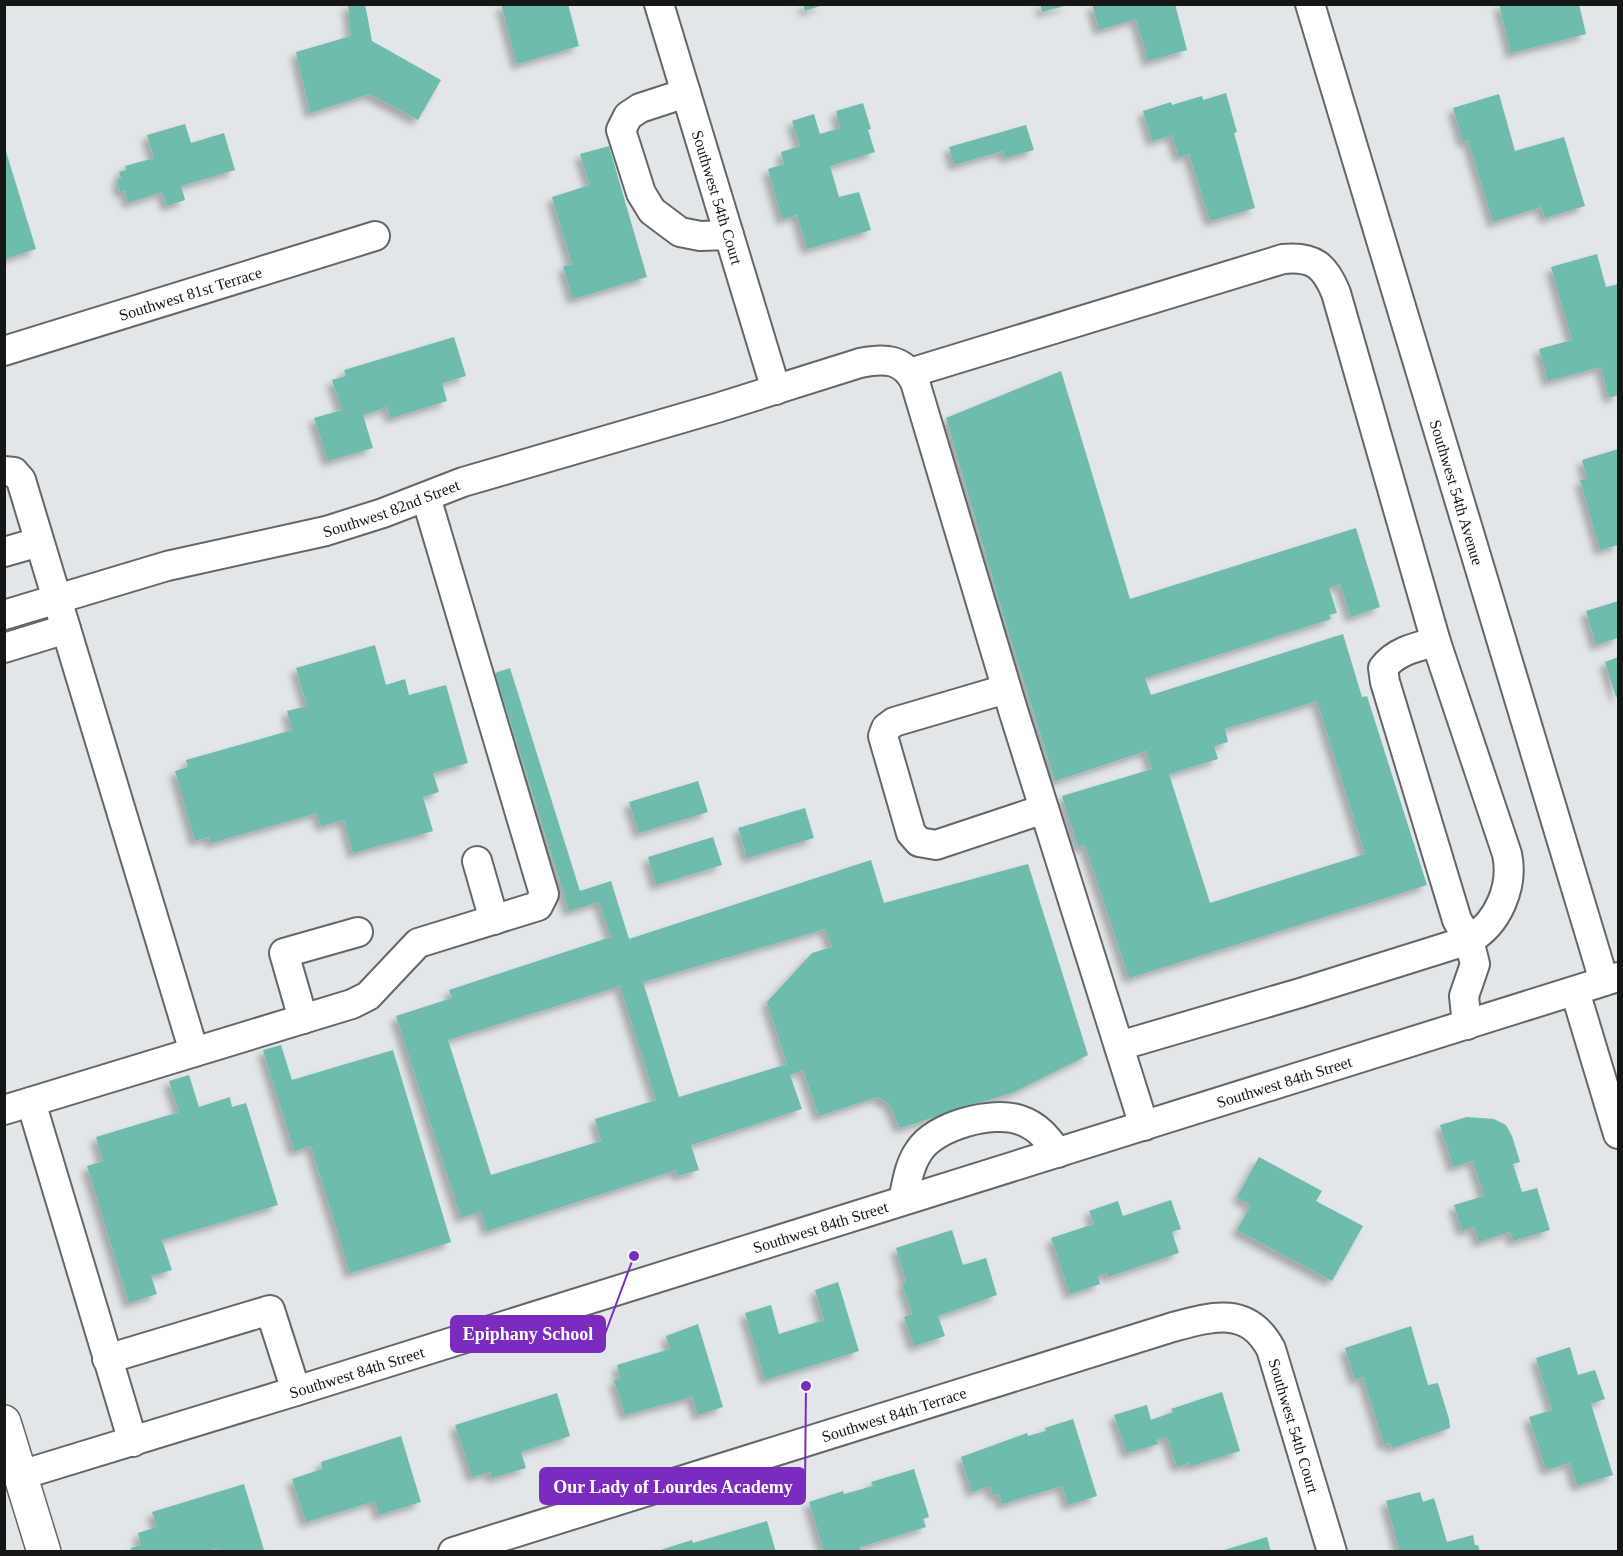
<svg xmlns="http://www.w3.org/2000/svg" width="1623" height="1556" viewBox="0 0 1623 1556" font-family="'Times New Roman',serif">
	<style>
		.building { fill: #6ebcac; fill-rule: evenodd; filter: url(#shadow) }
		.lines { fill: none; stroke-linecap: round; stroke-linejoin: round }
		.minor-casing { stroke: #636768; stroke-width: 32 }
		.major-casing { stroke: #636768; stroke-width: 36 }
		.minor { stroke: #fff; stroke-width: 28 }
		.major { stroke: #fff; stroke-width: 33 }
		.labels { text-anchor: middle; stroke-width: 6; stroke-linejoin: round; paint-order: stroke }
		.street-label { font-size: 16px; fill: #151717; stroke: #eff4f5 }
		.leader { fill: none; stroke: #7b2cbf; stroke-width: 2 }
		.callout-dot { fill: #7b2cbf; stroke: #eff4f5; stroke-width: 2 }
		.callout { fill: #7b2cbf; stroke: #7b2cbf; stroke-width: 2 }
		.callout-label { font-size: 18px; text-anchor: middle; font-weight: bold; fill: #fff }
	</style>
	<defs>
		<filter id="shadow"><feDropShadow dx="-5.5" dy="5.5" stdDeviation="3" flood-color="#0004"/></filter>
	</defs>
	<rect width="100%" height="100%" fill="#e2e6e8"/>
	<g class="building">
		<polygon points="348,4 365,4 372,41 441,80 418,120 370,94 310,113 296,52 351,36"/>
		<polygon points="501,4 568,4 579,46 517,64"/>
		<polygon points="803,4 823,4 823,5 805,11"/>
		<polygon points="1040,4 1068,4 1068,5 1042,12"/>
		<polygon points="1092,4 1175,4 1187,50 1148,61 1136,19 1099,30"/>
		<polygon points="1499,4 1579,4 1586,34 1511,53"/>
		<polygon points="1226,93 1237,132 1234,133 1255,208 1210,221 1189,154 1179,157 1172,135 1152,141 1143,111 1171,102 1172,105 1202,96 1203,100"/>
		<polygon points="1499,94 1515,151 1564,137 1585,206 1545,218 1541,207 1493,222 1468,140 1463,142 1453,108"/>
		<polygon points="863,103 871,129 868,130 875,152 830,166 839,197 859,192 871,230 807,249 797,215 782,219 768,169 784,164 781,152 800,146 792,121 814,114 820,134 840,128 836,111"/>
		<polygon points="185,124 191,143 224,133 235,170 181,186 185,200 167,206 162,192 128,203 125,191 120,192 117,180 121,178 119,172 126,170 125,166 154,158 147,135"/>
		<polygon points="1026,125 1034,150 1005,158 1003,151 954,165 949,147"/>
		<polygon points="4,145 36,249 4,259"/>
		<polygon points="609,146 647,277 573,299 563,266 572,264 552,197 590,185 580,154"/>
		<polygon points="1597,254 1606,287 1618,284 1618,395 1609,398 1601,367 1548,381 1539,349 1572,340 1551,267"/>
		<polygon points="454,337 466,376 442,383 447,401 391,418 387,407 363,415 373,448 328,461 314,418 342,410 332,380 346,376 344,370"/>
		<path d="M1061,371L1130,599L1356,528L1380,607L1351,617L1340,584L1329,588L1337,613L1329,615L1331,619L1145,678L1151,695L1343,634L1362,697L1367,696L1427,885L1129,978L1085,845L1078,847L1062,796L1152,769L1146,751L1055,781L1005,621L946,418ZM1317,701L1365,854L1210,903L1169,774L1218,759L1214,746L1228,742L1225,729Z"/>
		<polygon points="1618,449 1618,545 1600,550 1580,480 1587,479 1582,460"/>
		<polygon points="1618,601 1618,638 1596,645 1586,611"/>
		<polygon points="375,645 386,685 405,679 409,695 446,685 468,763 433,773 439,792 423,797 433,831 353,853 344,820 321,826 317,813 211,843 209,837 195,841 175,771 188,767 186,760 292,730 287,711 307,706 296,668"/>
		<polygon points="1618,657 1618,696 1616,697 1605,662"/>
		<path d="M510,668L580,891L611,881L629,939L871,860L884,903L1028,864L1088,1055L1014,1092L900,1128L889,1104L877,1097L819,1116L803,1070L790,1075L802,1109L691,1145L699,1170L678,1176L676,1170L487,1231L481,1211L461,1218L396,1016L452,998L449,990L611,937L599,902L569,911L495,673ZM825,929L832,947L812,953L767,1002L787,1064L679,1097L643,982ZM620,986L656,1100L595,1119L601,1141L491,1175L448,1040Z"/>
		<polygon points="698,781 708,812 639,833 629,802"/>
		<polygon points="805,808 814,838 747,858 738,828"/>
		<polygon points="713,837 722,865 656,885 648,857"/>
		<polygon points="281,1045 292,1080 393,1050 451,1242 350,1273 311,1146 294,1151 263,1050"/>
		<polygon points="189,1075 199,1107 230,1097 232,1107 246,1103 278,1205 162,1240 172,1270 151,1276 157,1294 129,1303 87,1166 103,1161 96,1137 179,1112 169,1081"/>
		<polygon points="1467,1117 1494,1119 1506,1125 1512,1136 1520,1162 1513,1164 1522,1192 1537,1188 1550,1230 1513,1241 1510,1232 1479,1242 1474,1227 1462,1231 1454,1205 1484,1196 1473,1161 1453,1167 1440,1125"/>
		<polygon points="1259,1157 1322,1191 1316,1201 1363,1226 1332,1281 1237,1230 1251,1205 1237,1197"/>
		<polygon points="1171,1200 1181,1229 1172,1232 1179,1253 1108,1277 1107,1273 1098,1276 1100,1284 1070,1294 1051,1238 1094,1224 1089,1211 1118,1201 1123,1216"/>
		<polygon points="952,1230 963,1265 986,1258 997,1295 938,1316 945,1336 914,1346 904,1317 912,1314 902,1283 906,1282 896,1248"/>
		<polygon points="838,1282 859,1351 765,1380 745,1313 771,1305 779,1334 824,1320 815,1290"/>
		<polygon points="698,1324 723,1407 698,1415 692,1397 625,1415 614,1380 620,1378 617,1365 670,1349 666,1336"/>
		<polygon points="1411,1326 1428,1385 1438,1383 1449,1419 1450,1428 1392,1448 1391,1443 1384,1445 1363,1377 1355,1380 1345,1348"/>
		<polygon points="1570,1347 1578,1375 1595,1370 1605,1399 1591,1404 1613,1475 1577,1486 1570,1463 1546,1470 1529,1417 1552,1410 1536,1358"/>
		<polygon points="1222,1392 1240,1451 1191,1466 1189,1463 1177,1467 1167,1437 1157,1440 1158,1444 1127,1453 1114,1415 1147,1405 1151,1420 1173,1412 1171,1409"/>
		<polygon points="557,1393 570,1436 521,1452 526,1468 492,1478 490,1472 472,1477 455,1425"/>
		<polygon points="1073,1419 1097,1496 1068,1505 1062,1486 1002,1504 999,1494 993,1496 990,1486 972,1492 961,1457 1027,1433 1028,1436 1046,1431 1045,1428"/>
		<polygon points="401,1436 421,1502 379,1515 375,1501 306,1522 292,1479 322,1469 321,1462"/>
		<polygon points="914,1469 929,1517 923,1519 926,1527 860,1547 861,1552 824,1552 809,1502 843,1491 844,1494 873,1486 871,1482"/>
		<polygon points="244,1484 264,1550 218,1552 217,1548 207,1552 132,1552 131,1548 141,1545 138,1533 157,1527 152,1512"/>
		<polygon points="1420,1492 1423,1502 1434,1498 1447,1542 1473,1535 1475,1545 1478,1545 1480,1552 1400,1552 1386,1501"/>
		<polygon points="767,1521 776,1552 654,1552 692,1540 693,1543"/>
		<polygon points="1267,1537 1271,1552 1221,1552 1221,1551"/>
	</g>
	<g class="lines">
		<defs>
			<g id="minor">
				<path id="s1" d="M659,4L776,390"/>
				<path id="s2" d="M1310,4L1604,981"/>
				<polyline points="686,93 640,108 628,116 621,130 641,193 652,211 680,232 700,236 729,235"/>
				<path id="s3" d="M4,351L375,236"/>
				<path d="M910,373L1283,259C1314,256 1325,266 1336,293L1436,642L1507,854C1514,886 1498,924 1469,940L1300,993L1119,1046"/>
				<polyline points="4,471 14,472 21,480 194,1052"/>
				<polyline points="4,552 39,542"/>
				<path id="s4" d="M4,615L167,566L326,531L383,513L463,482L717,408L860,363C884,358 903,358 915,382L1013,710L1144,1126"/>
				<path d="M1436,642C1416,647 1396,651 1383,668L1385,682L1457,920L1469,940L1475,964L1464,996L1467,1025"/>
				<polyline points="4,648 66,629"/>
				<polyline points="1006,689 894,722 886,728 883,736 911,833 919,842 936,845 1044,809"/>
				<polyline points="477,861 494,920"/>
				<polyline points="1575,991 1618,1134"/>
				<polyline points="303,1019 284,953 358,932"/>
				<polyline points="31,1102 133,1442"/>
				<polyline points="4,1110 352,1004 368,996 418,943 538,906 544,894 426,497"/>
				<path d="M903,1200C907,1183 909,1165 919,1151C934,1126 993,1110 1020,1120C1038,1126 1047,1138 1058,1153"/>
				<polyline points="107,1359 270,1310 296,1391"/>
				<path id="s5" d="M21,1475L296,1391L1618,977"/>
				<path id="s6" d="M453,1552L1173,1327C1213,1316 1248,1306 1271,1349L1332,1552"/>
			</g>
			<polyline id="major" points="4,1422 44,1552"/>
		</defs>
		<use href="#minor" class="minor-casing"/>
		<use href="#major" class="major-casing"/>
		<use href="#minor" class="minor"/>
		<use href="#major" class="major"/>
	</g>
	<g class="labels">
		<g class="street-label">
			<text dy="6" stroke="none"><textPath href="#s1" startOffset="202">Southwest 54th Court</textPath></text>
			<text dy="6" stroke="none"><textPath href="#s3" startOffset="195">Southwest 81st Terrace</textPath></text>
			<text dy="6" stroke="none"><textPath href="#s2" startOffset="510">Southwest 54th Avenue</textPath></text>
			<text dy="6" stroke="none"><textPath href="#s4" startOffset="402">Southwest 82nd Street</textPath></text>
			<text dy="6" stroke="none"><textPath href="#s5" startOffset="1323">Southwest 84th Street</textPath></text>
			<text dy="6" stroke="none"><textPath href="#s5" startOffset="837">Southwest 84th Street</textPath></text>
			<text dy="6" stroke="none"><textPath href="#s5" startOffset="351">Southwest 84th Street</textPath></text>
			<text dy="6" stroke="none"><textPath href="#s6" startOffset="462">Southwest 84th Terrace</textPath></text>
			<text dy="6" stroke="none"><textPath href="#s6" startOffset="946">Southwest 54th Court</textPath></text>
		</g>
	</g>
	<path class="leader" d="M634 1256L605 1334M806 1386L805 1486"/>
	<g class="callout-dot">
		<circle cx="634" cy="1256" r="6"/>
		<circle cx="806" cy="1386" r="6"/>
	</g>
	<g class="callout">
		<rect x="451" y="1316" width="154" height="36" rx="6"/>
		<rect x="540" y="1468" width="265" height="36" rx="6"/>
	</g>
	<g class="callout-label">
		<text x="528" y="1340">Epiphany School</text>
		<text x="673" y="1493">Our Lady of Lourdes Academy</text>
	</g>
	<rect width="1623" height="1556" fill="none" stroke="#151717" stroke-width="12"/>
</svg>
